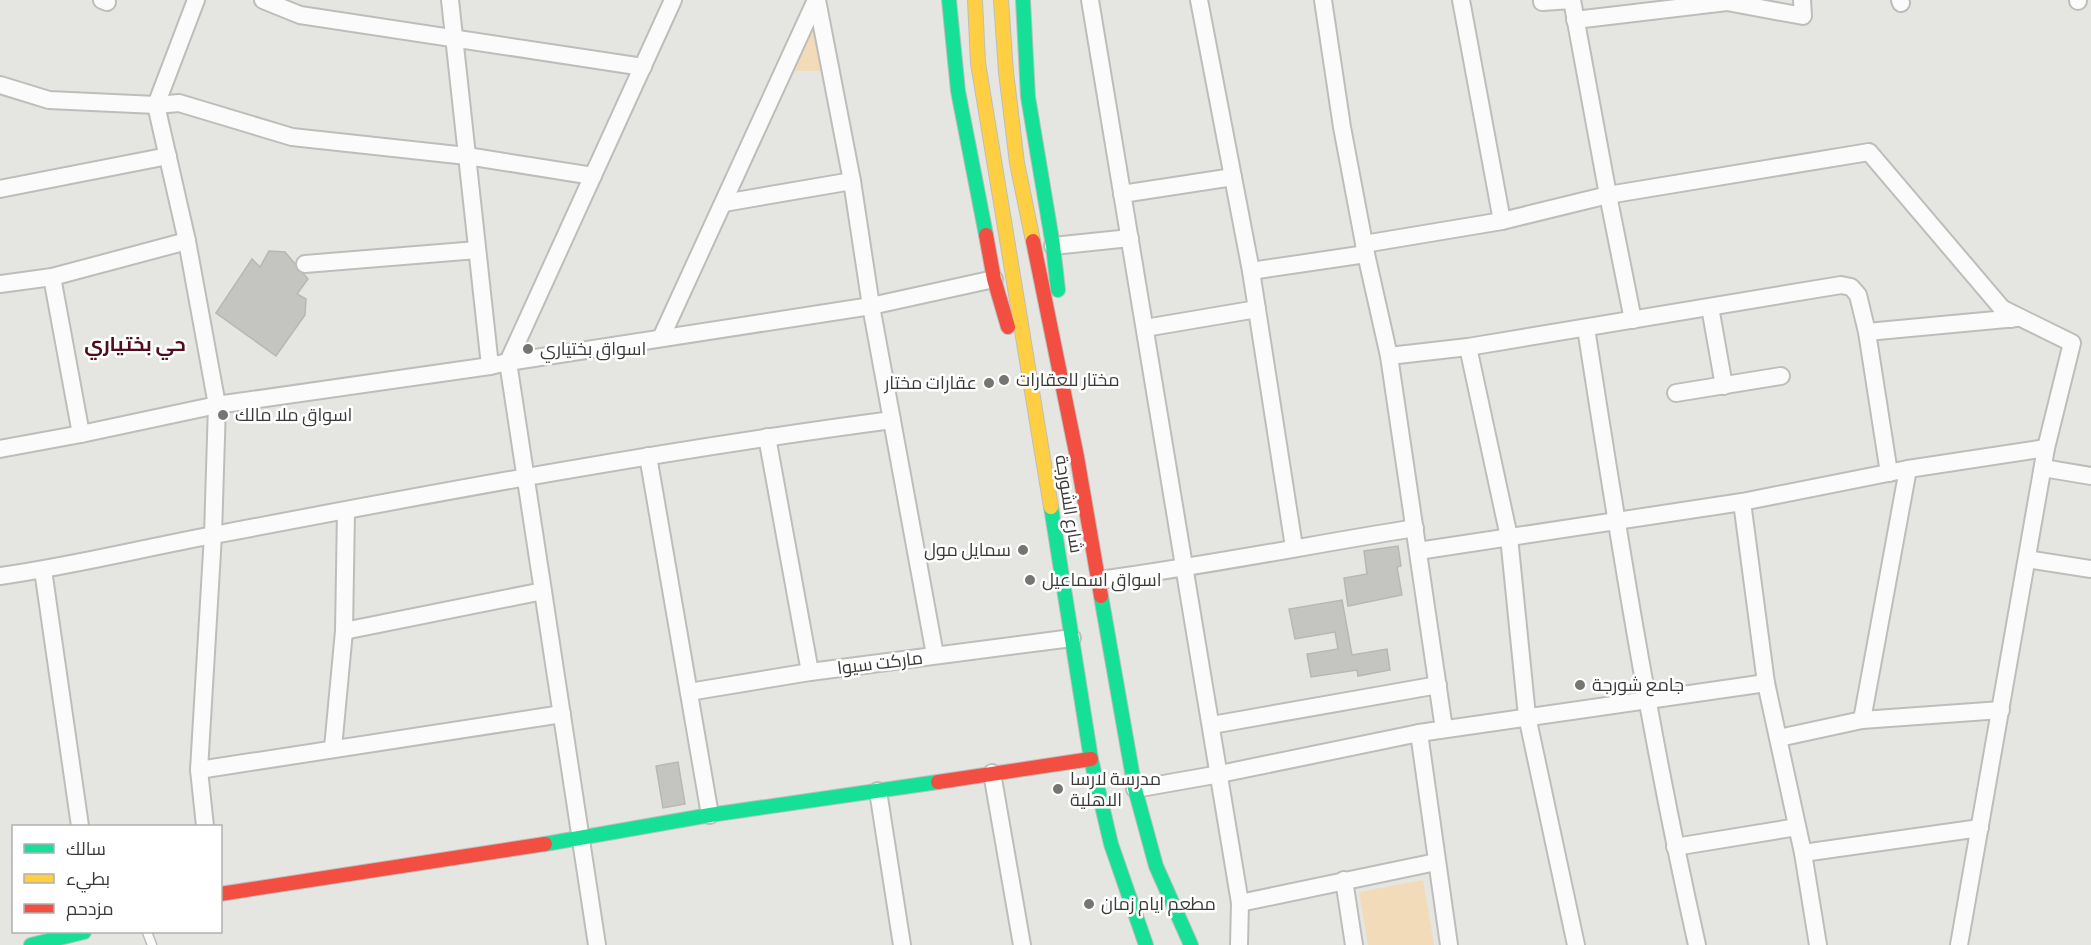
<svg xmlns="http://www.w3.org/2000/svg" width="2091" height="945" viewBox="0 0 2091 945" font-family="'Crimson Pro',Cairo,serif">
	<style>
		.green { fill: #f1dbb9 }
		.building { fill: #c4c4c1; stroke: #b7b7b4; stroke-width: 1.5 }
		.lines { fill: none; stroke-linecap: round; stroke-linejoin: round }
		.lane-casing { stroke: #bdbeba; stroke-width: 11 }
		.street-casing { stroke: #bdbeba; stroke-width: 20 }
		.fast-casing { stroke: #bdbeba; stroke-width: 16 }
		.slow-casing { stroke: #bdbeba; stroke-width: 16 }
		.jam-casing { stroke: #bdbeba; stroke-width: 16 }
		.lane { stroke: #fbfbfb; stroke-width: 8 }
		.street { stroke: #fbfbfb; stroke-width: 16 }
		.fast { stroke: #16e098; stroke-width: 14 }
		.slow { stroke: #ffcf43; stroke-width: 14 }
		.jam { stroke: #f24e42; stroke-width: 14 }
		.poi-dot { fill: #757673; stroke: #fff; stroke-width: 2 }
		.labels { text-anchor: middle; stroke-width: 5; stroke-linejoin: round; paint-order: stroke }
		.poi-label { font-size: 18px; fill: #393a37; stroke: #fff; text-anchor: start }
		.street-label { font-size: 18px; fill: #393a37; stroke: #fff }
		.neighbourhood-label { font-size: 20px; font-weight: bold; fill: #500b1f; stroke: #fff }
	</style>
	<rect width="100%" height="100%" fill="#e5e6e2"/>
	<g class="green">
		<polygon points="815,23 824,71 790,71"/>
		<polygon points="1423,880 1434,945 1368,945 1359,892"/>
	</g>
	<g class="building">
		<polygon points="269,251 285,252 308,279 297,294 306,299 305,315 276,356 216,313 252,259 260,267"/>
		<polygon points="1398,546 1401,566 1397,567 1402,595 1348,606 1344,578 1367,574 1364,551"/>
		<polygon points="1342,600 1352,655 1387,649 1390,670 1358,676 1357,670 1311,677 1307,654 1338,649 1335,632 1295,639 1289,609"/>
		<polygon points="678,762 685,804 663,808 656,766"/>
	</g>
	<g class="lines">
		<defs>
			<polyline id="lane" points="147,932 152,945"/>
			<g id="street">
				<polyline points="102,0 107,2"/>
				<polyline points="196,0 156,105 187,241 217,405 213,535 199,770 205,826"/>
				<polyline points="263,0 300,15 643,67"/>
				<polyline points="450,0 490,366"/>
				<polyline points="817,0 852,181 871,306 935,655"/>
				<polyline points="1090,0 1240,903 1239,945"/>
				<polyline points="1199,0 1251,271 1294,547"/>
				<polyline points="1323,0 1342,127 1366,254 1389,356 1444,729"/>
				<polyline points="1461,0 1502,221"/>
				<polyline points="1542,0 1542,2 1572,0 1608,195 1633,320"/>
				<polyline points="1900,0 1901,3"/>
				<polyline points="2078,0 2078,1"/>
				<polyline points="1575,20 1727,2 1803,16 1802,0"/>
				<polyline points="0,85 49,100 156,105 179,103 292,137 467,156 593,176"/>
				<polyline points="0,189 168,156"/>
				<polyline points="1122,194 1233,177"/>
				<polyline points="724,203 852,181"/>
				<polyline points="1364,244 1502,221 1608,195 1869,152 2011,319"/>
				<polyline points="1053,246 1130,238"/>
				<polyline points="305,264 477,250"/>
				<polyline points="1251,271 1366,254"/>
				<polyline points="52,277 81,434"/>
				<polyline points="0,284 52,277 187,241"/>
				<polyline points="1710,307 1724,386"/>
				<polyline points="1145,328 1257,309"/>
				<path d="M1586,328C1618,534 1651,741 1697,945"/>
				<polyline points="1867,332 2017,318"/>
				<polyline points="661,338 816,0"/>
				<polyline points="1468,347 1509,537 1527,716 1576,945"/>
				<polyline points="1389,356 1468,347 1841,285 1851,287 1858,295 1867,332 1889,473"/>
				<polyline points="1676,393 1781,376"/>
				<polyline points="767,437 810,672"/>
				<polyline points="0,449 81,434 217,405 490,366 508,362 871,306 994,279"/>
				<polyline points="648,456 710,815"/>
				<polyline points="2043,468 2091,476"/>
				<polyline points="1742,502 1766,683 1803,853 1818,945"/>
				<polyline points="1418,551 1742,502 1908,469 2046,448"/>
				<polyline points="2027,559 2091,569"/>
				<polyline points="43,570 80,826"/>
				<path d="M0,576C72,566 143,548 214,535C439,492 664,450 892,420"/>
				<path d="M1099,580C1205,566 1309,545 1415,528"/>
				<polyline points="344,631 543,591"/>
				<polyline points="689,692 810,672 1072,638"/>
				<polyline points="1862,720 1908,469"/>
				<polyline points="1212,725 1438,685"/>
				<polyline points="1419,733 1449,945"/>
				<polyline points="1779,738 1862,720 2001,710"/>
				<polyline points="333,748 344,631 346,511"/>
				<polyline points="199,770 562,714"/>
				<polyline points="992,773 1022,945"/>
				<polyline points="1135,789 1220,774 1419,733 1766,683"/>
				<polyline points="878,791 902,945"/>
				<polyline points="1675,847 1797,827"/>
				<polyline points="1803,853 1980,828"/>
				<polyline points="1344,880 1354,945"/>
				<polyline points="1240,903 1436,862"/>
				<polyline points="597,945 508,362 673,0"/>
				<polyline points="1959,945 2046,448 2072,343 2003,309"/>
			</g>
			<g id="fast">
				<polyline points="949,0 958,91 986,235"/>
				<polyline points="1023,0 1028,97 1053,246 1058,290"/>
				<polyline points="1051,507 1091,759 1111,844 1146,945"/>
				<polyline points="1101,596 1135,789 1156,866 1191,945"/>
				<polyline points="545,844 710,815 938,782"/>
				<polyline points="31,945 84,932"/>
			</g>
			<g id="slow">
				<polyline points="975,0 978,63 1051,507"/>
				<polyline points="1001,0 1006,72 1017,163 1033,241"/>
			</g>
			<g id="jam">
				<polyline points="986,235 994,279 1008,327"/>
				<polyline points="1033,241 1077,457 1101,596"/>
				<polyline points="938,782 1091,759"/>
				<polyline points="220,894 545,844"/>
			</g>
		</defs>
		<use href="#lane" class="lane-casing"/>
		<use href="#street" class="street-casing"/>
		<use href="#fast" class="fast-casing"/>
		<use href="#slow" class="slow-casing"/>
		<use href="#jam" class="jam-casing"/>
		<use href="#lane" class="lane"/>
		<use href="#street" class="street"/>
		<use href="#fast" class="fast"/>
		<use href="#slow" class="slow"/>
		<use href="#jam" class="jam"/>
	</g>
	<g class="poi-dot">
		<circle cx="528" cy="349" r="6"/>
		<circle cx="1004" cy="380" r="6"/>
		<circle cx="989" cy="383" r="6"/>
		<circle cx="223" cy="415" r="6"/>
		<circle cx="1023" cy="550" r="6"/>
		<circle cx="1030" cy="580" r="6"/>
		<circle cx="1580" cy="685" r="6"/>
		<circle cx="1058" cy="789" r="6"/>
		<circle cx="1089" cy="904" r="6"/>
	</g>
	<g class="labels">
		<g class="poi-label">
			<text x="540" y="355">اسواق بختياري</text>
			<text x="1016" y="386">مختار للعقارات</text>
			<text x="977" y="389" text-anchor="end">عقارات مختار</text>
			<text x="235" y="421">اسواق ملا مالك</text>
			<text x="1011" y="556" text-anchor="end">سمايل مول</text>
			<text x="1042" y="586">اسواق اسماعيل</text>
			<text x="1592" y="691">جامع شورجة</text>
			<text x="1070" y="785">مدرسة لارسا<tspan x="1070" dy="21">الاهلية</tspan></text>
			<text x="1101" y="910">مطعم ايام زمان</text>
		</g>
		<g class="street-label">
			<text transform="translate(1069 504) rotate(81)" y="6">شارع الشورجة</text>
			<text transform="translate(880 663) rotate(-7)" y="6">مارکت سیوا</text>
		</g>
		<g class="neighbourhood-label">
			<text x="135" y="351">حي بختياري</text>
		</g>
	</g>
	<rect x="12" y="825" width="210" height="108" fill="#ffffff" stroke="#b0b0af" stroke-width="1.5"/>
	<rect x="24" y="844" width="30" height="9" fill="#16e098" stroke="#b0b0af" stroke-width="1.5"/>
	<text x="66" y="855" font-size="18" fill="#393a37">سالك</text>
	<rect x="24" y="874" width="30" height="9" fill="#ffcf43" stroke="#b0b0af" stroke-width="1.5"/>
	<text x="66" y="885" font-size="18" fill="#393a37">بطيء</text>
	<rect x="24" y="904" width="30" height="9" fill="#f24e42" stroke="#b0b0af" stroke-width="1.5"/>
	<text x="66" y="915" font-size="18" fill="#393a37">مزدحم</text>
</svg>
